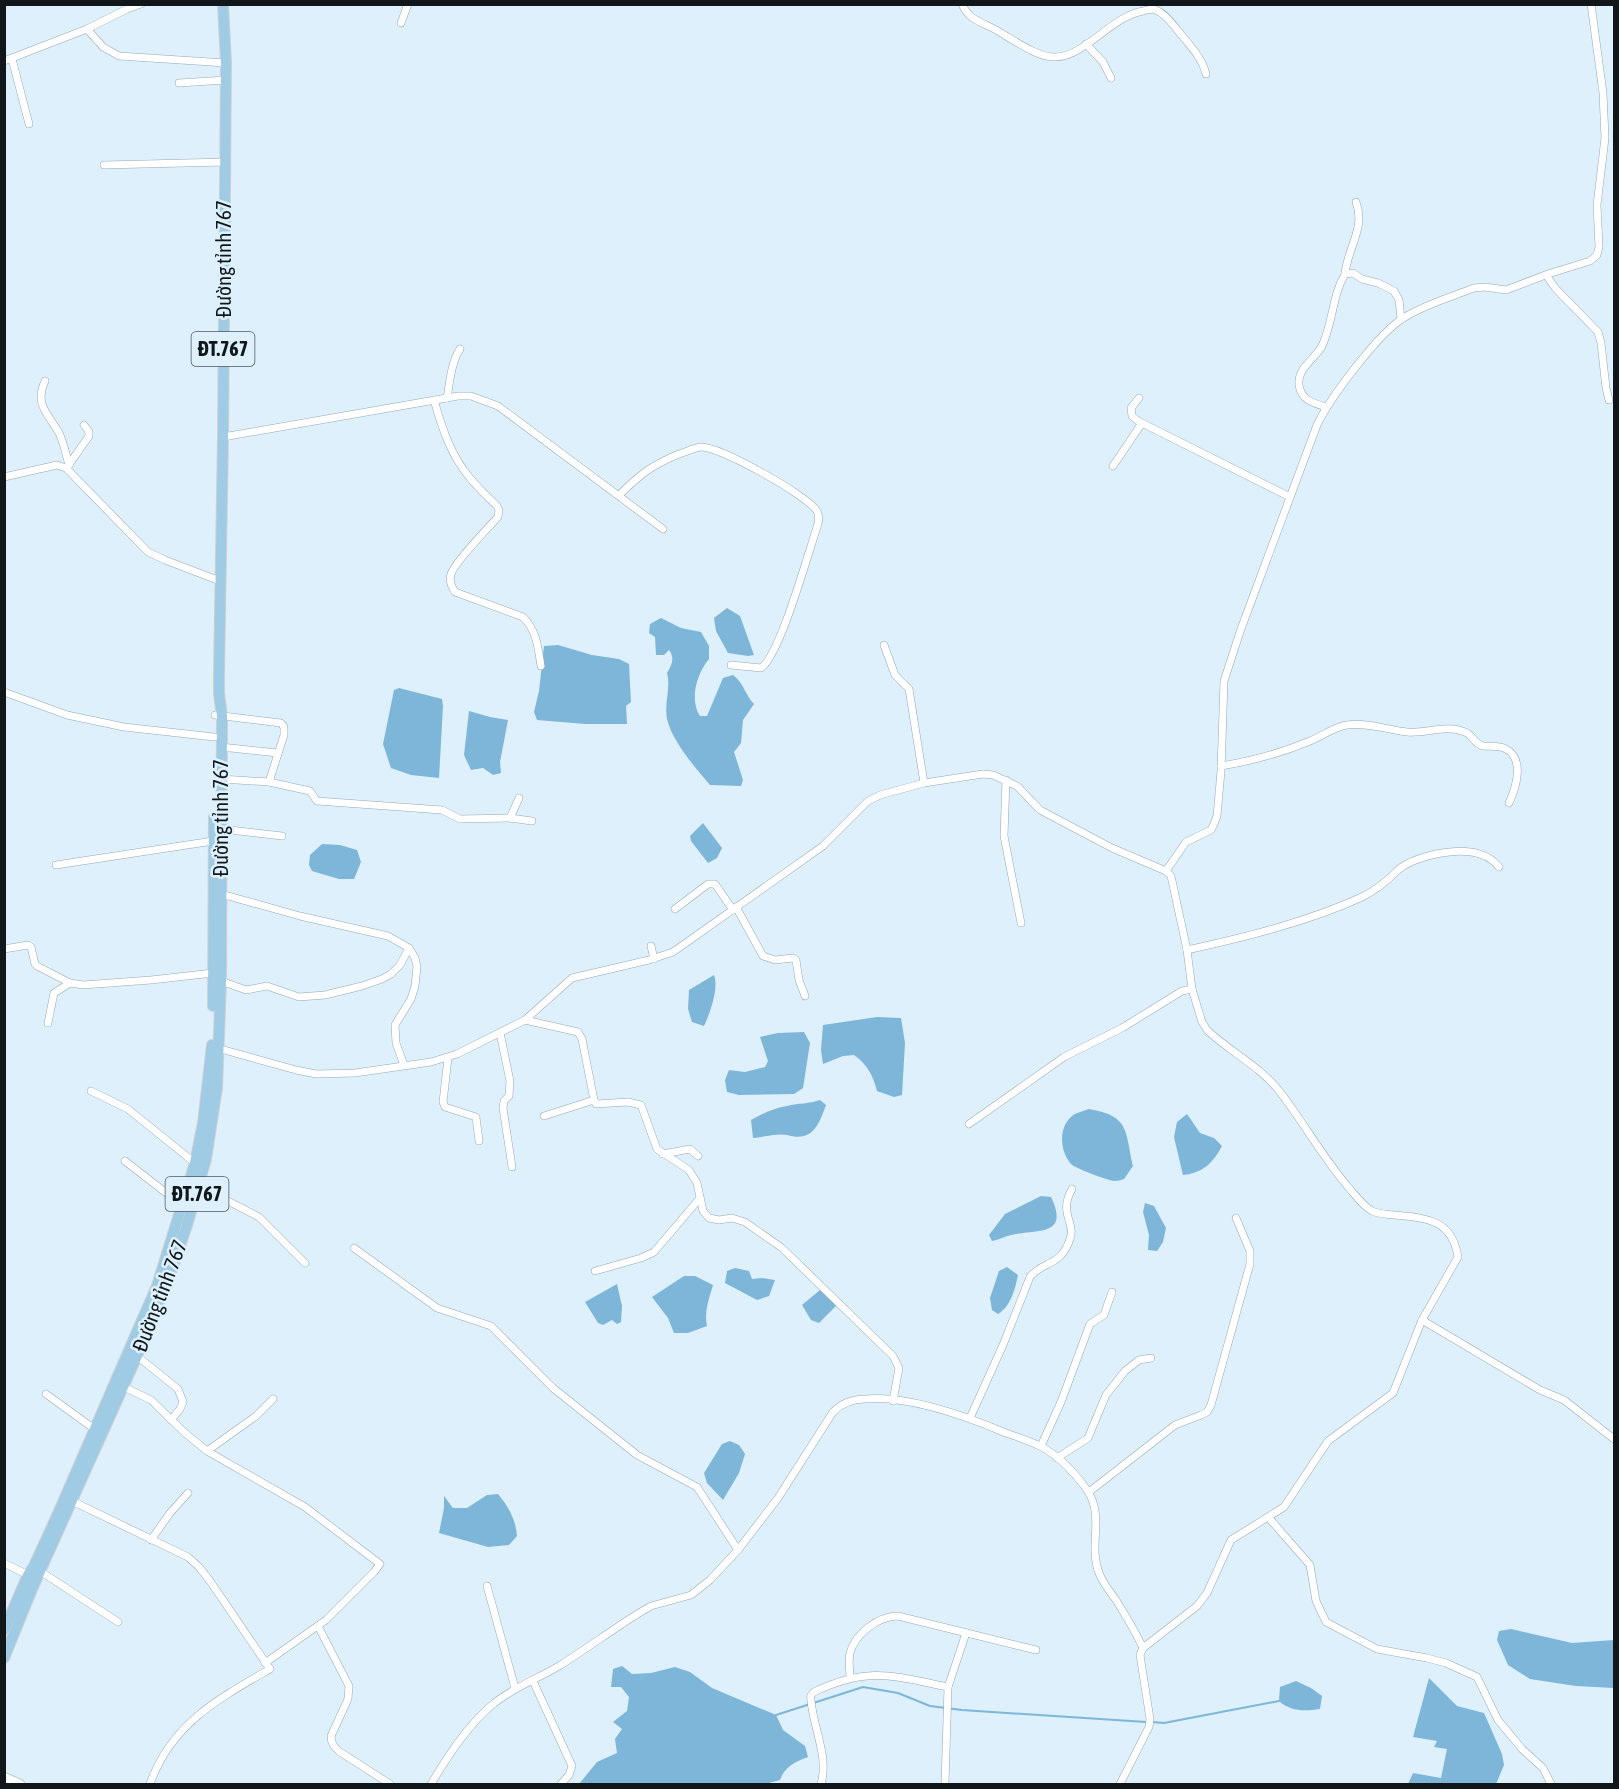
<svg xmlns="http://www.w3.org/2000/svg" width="1619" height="1789" viewBox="0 0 1619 1789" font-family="'Asap Condensed',sans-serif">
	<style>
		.water { fill: #7db6d8 }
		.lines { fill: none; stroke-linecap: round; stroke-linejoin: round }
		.stream { stroke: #7db6d8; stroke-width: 2 }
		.minor-casing { stroke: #96a8b3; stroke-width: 8 }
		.tertiary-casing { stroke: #96a8b3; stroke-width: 10 }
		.primary-casing { stroke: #cfd0d1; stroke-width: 12 }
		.minor { stroke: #fff; stroke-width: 7 }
		.tertiary { stroke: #fff; stroke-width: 9 }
		.primary { stroke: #a0cbe5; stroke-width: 10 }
		.labels { text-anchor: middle; stroke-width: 5; stroke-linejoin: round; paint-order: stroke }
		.shield { fill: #ddf0fc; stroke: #4e575e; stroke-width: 1.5 }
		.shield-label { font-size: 20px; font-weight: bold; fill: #10161a }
		.street-label { font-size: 21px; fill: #10161a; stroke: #ddf0fc }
	</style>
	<rect width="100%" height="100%" fill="#ddf0fc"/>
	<g class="water">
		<polygon points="727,608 740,616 754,655 748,656 728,653 716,631 714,618"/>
		<path d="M661,618L681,628L701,632L709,646V659C697,673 689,700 700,716H707L723,678L733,675C744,683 745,695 754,704L743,720L741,743L734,752L743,780L741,786L710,785C695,767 673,743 667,719C664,703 671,688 667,673C672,665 675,658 669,650L664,655H656L655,637L649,633L650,624Z"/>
		<polygon points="558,645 592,655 619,659 629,664 631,702 626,706 627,724 585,724 537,720 534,712 539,691 544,646"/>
		<polygon points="399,688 442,699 443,706 439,778 411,775 391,768 383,744 394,690"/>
		<polygon points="469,711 490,717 508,720 500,762 501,773 493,775 483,768 471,770 464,755"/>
		<polygon points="703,823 722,848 717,858 708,863 691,841 690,836"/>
		<polygon points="322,844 340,845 357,850 361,862 354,879 339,879 312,871 309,865 310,855"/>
		<path d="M714,975C719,988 710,1013 704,1026L692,1022L688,1009L689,990Z"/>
		<path d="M877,1017L901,1018L905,1043L902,1095L894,1097L877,1091C873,1075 867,1064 854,1055L843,1056L823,1064L821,1050L823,1025Z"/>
		<polygon points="804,1032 810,1043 803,1088 794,1094 739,1095 727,1092 725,1080 729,1070 745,1072 765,1067 768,1061 760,1037 778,1033"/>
		<path d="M820,1100L826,1105C818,1127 812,1142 787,1135C778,1133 763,1137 753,1138L751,1120C762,1114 774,1108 787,1106C799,1103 809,1104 820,1100Z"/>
		<path d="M1089,1109C1130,1116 1125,1131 1133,1166L1124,1179C1121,1180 1118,1181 1114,1181C1110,1181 1074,1168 1071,1164C1059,1150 1058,1124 1075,1114C1079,1112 1084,1111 1089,1109Z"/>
		<path d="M1187,1114L1200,1133L1214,1138L1222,1146C1213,1163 1203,1173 1183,1175L1174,1137L1177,1122Z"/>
		<path d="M1041,1196L1051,1197C1070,1237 1037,1229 1011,1235C1005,1236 999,1240 992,1241L989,1235L1005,1214Z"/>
		<polygon points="1145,1203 1154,1206 1166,1228 1163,1242 1157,1251 1148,1250 1149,1235 1143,1212"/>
		<path d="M1007,1267L1018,1275C1015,1289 1011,1306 998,1314L992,1310L990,1298L999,1271Z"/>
		<polygon points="735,1268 749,1271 752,1279 762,1278 775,1280 769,1296 757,1300 725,1283 727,1271"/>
		<path d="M684,1276H695L713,1285C709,1298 704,1312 707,1326L688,1333H674L668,1318L652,1297Z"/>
		<polygon points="617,1284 622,1306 621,1322 617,1324 612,1320 603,1325 598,1323 585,1302"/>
		<polygon points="820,1290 823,1290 836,1306 819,1323 811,1320 802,1305"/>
		<polygon points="730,1441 739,1445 745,1454 739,1473 723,1500 707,1483 704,1473 722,1444"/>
		<path d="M498,1494C508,1506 516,1520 517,1536L509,1545L488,1547L439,1533L444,1508V1496L453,1508H467L487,1495Z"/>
		<polygon points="1511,1629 1572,1643 1614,1640 1614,1688 1576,1686 1530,1679 1508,1665 1497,1640 1499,1631"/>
		<path d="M622,1666L632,1674L651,1673L675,1667L690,1672L712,1688L776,1715L783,1730L805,1746L808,1757C795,1762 785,1766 780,1780L765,1784L727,1783L579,1784L597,1762L617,1753L615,1739L622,1729L613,1722L627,1711L629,1697L621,1687H611L613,1669Z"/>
		<polygon points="1429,1678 1457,1706 1484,1713 1502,1754 1504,1765 1496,1784 1408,1784 1413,1773 1441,1778 1447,1749 1434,1747 1437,1741 1413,1737"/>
		<path d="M1296,1681L1311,1688L1322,1696L1320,1709C1305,1711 1291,1712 1279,1701L1280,1687Z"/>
	</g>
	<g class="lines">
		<g class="stream">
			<polyline points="776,1715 863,1687 898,1693 930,1706 962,1710 1146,1722"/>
			<polyline points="1152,1722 1164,1723 1279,1701"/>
		</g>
		<defs>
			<g id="minor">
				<path d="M962,4C969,22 987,23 1001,33C1015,41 1039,58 1055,57C1085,57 1110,17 1143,11C1148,10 1152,8 1156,10C1166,14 1173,25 1179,32C1190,46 1202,57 1206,74"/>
				<polyline points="401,23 408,4"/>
				<polyline points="87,29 103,47 119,56 226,63"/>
				<polyline points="1086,44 1103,62 1111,78"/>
				<polyline points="12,59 29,124"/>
				<polyline points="4,61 87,29 127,9 141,4"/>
				<polyline points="179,83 226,80"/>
				<polyline points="104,165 225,162"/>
				<path d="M1345,274C1347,249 1366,228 1356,202"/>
				<polyline points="1546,275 1556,289 1598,332 1601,343 1606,388 1609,400"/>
				<path d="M45,381C34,405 48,413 59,433C64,443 66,455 69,465"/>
				<path d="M447,398C450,381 451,363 460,349"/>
				<polyline points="1139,398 1131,408 1132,416 1138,421 1290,497"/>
				<path d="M434,400C442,428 451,456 470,478C478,488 488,497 497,506L499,510L498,517C488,528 454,563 451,574C449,580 451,586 455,592L523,617C537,631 538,648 541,666"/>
				<path d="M1326,407C1313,403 1301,400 1299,385C1297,368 1315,359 1322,346C1333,323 1332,296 1345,274L1353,273L1362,279L1378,283L1394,291L1399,300L1401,319"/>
				<polyline points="223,437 458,396 471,396 498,406 663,529"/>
				<polyline points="68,466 89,436 89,432 84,425"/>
				<polyline points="1113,466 1142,423"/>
				<polyline points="4,477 57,465 66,468 148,552 165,560 220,581"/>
				<path d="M619,495C641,474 650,466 679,454C686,452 693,448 701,447C719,446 807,495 817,511C819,515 819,519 818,524C809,550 780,656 761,668L731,665"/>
				<polyline points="884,645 895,675 909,689 924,783"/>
				<polyline points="4,692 67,715 124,727 214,737"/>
				<polyline points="215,715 281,723 284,727 284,735 269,782"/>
				<polyline points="221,747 278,753"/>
				<path d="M1221,766C1252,761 1281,753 1310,741C1323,736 1333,727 1347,725C1365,722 1389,730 1407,732C1427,734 1445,724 1465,732C1473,735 1474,744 1483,746C1490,747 1499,745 1506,749C1525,759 1516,788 1509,803"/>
				<polyline points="221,779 269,782 310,791 317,801 442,810 460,819 510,818 532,821"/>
				<polyline points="1006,780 1004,836 1021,923"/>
				<polyline points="510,818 519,798"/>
				<polyline points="221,829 282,836"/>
				<polyline points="56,865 213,841"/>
				<path d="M1166,871L1186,842L1211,830L1214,824L1217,816L1221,771L1224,681L1241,629L1317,425C1330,398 1379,332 1405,317C1426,304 1451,297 1474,288L1485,287L1506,290L1548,274L1590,261L1597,255L1599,247L1597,205L1605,138L1603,93L1591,4"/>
				<polyline points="221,894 300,916 388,936 409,948 415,958 417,967 415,986 411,999 395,1025 396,1043 404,1065"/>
				<polyline points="736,907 763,956 775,960 793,958 796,960 799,980 805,996"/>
				<polyline points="675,909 708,884 715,884 733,910"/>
				<polyline points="651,946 654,959"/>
				<polyline points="4,949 28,945 31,947 35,964 37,966 70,983 83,985 151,980 213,973"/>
				<path d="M1187,950C1246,937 1307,922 1362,897C1377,890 1387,881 1398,870C1408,861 1423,857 1436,854C1458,850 1484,848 1499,867"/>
				<polyline points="221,981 246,990 267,986 299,997 325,995 362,986 382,979 391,974 400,965 409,948"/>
				<polyline points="525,1020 578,1032 582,1039 594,1100 596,1104 628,1102 641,1105 657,1149 689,1170 697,1183 703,1211 709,1218 719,1220 732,1218 745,1222 782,1248 893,1356 899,1368 893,1401"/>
				<polyline points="48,1023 54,993 70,983"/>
				<polyline points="500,1033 510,1081 509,1096 504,1101 503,1108 512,1167"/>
				<path d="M217,1048L296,1070L316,1074L355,1073L431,1062L457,1054L525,1020L572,978L649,960L673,952L823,846L868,801L880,795L924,783L983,774L993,775L1017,786L1040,810L1112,848L1166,871L1171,876L1187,950L1192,989L1202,1022L1207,1030C1230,1052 1260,1066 1280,1092C1304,1123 1323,1158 1349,1188C1356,1196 1362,1205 1372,1211C1378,1214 1386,1214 1394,1215C1426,1218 1452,1219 1458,1257L1422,1320L1393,1393L1328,1441L1284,1507L1231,1540L1207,1593L1197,1606L1143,1648L1140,1655L1150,1719L1149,1727L1120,1784"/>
				<polyline points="448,1058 443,1102 445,1107 476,1117 479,1141"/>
				<polyline points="91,1091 128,1109 195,1163"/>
				<polyline points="544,1116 594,1100"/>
				<polyline points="969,1124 1064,1057 1122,1028 1182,991 1192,989"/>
				<polyline points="663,1154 690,1149 698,1156"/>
				<polyline points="125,1161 183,1206"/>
				<polyline points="199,1186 259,1217 305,1263"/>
				<polyline points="354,1248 437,1308 491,1326 553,1388 637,1455 697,1487 738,1550"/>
				<polyline points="595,1271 641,1258 654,1252 700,1198"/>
				<polyline points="1422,1320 1540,1390 1564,1400 1614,1439"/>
				<polyline points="137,1356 178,1389 183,1402 180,1409 171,1420"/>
				<polyline points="122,1386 151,1400 185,1433 207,1451 305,1507 380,1564 374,1572 326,1620 265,1663"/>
				<polyline points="46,1394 93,1428"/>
				<path d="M970,1418L1003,1345L1030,1277C1042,1261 1061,1267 1070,1239C1076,1223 1058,1213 1072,1189"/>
				<polyline points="1041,1446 1061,1402 1090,1324 1104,1315 1112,1292"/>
				<polyline points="207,1451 256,1416 273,1399"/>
				<polyline points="1057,1458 1088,1438 1106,1395 1125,1371 1139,1360 1151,1358"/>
				<polyline points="1089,1492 1175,1425 1201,1415 1207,1412 1211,1405 1250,1264 1250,1251 1236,1218"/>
				<path d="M72,1501L188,1557L199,1567L210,1581L270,1669C218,1699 171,1724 150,1784"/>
				<polyline points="1269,1518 1310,1565 1316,1601 1326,1622 1377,1649 1427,1658 1446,1663 1477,1677 1498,1720 1522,1749 1543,1768 1551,1784"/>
				<polyline points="151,1540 170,1513 188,1493"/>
				<polyline points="4,1563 28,1575"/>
				<polyline points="40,1571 118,1622"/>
				<polyline points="487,1586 515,1688"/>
				<path d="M318,1626L349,1686L348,1699L331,1736C331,1743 334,1747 340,1752L390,1784"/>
				<path d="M850,1678C850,1670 848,1661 850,1653C855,1634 878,1616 898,1616L1036,1650"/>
				<polyline points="533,1681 572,1766 569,1775 561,1784"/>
				<path d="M431,1784C448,1756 467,1726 492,1705C512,1688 537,1679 559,1666C586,1649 612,1630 639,1613L651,1606L691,1595L710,1580L738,1550L778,1498L833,1412C842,1403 852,1399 865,1399C907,1395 968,1417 1006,1433C1018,1437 1030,1441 1040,1446C1059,1456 1075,1473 1087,1490C1105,1516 1088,1545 1099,1573C1103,1583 1110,1592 1116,1600C1126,1616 1135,1631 1143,1648"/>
				<path d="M821,1784C829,1756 813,1728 811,1700C810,1695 811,1695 814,1692C869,1666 893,1676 948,1687"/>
				<polyline points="945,1784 948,1687 966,1633"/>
			</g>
			<polyline id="tertiary" points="4,1777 20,1784"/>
			<g id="primary">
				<polyline points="213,1006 214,817"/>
				<polyline points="4,1630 28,1575 34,1566 57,1516 157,1286 195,1163 203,1123 212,1045"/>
				<polyline points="4,1658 32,1589 137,1356 170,1276 187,1225 206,1159 217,1088 221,981 222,716 219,694 219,673 223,437 226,63 223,4"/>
			</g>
		</defs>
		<use href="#minor" class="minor-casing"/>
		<use href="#tertiary" class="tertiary-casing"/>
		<use href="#primary" class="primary-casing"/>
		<use href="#minor" class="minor"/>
		<use href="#tertiary" class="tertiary"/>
		<use href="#primary" class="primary"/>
	</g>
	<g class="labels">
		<g class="shield">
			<rect x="191.5" y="332" width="63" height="34" rx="4.5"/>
			<rect x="165.5" y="1177" width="63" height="34" rx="4.5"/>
		</g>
		<g class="shield-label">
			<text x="223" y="356">ĐT.767</text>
			<text x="197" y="1201">ĐT.767</text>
		</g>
		<g class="street-label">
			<text transform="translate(224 259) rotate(-90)" y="7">Đường tỉnh 767</text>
			<text transform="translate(221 818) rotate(-90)" y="7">Đường tỉnh 767</text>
			<text transform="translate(160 1296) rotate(-69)" y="7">Đường tỉnh 767</text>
		</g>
	</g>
	<rect width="1619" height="1789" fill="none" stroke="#10161a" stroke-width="12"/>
</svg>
